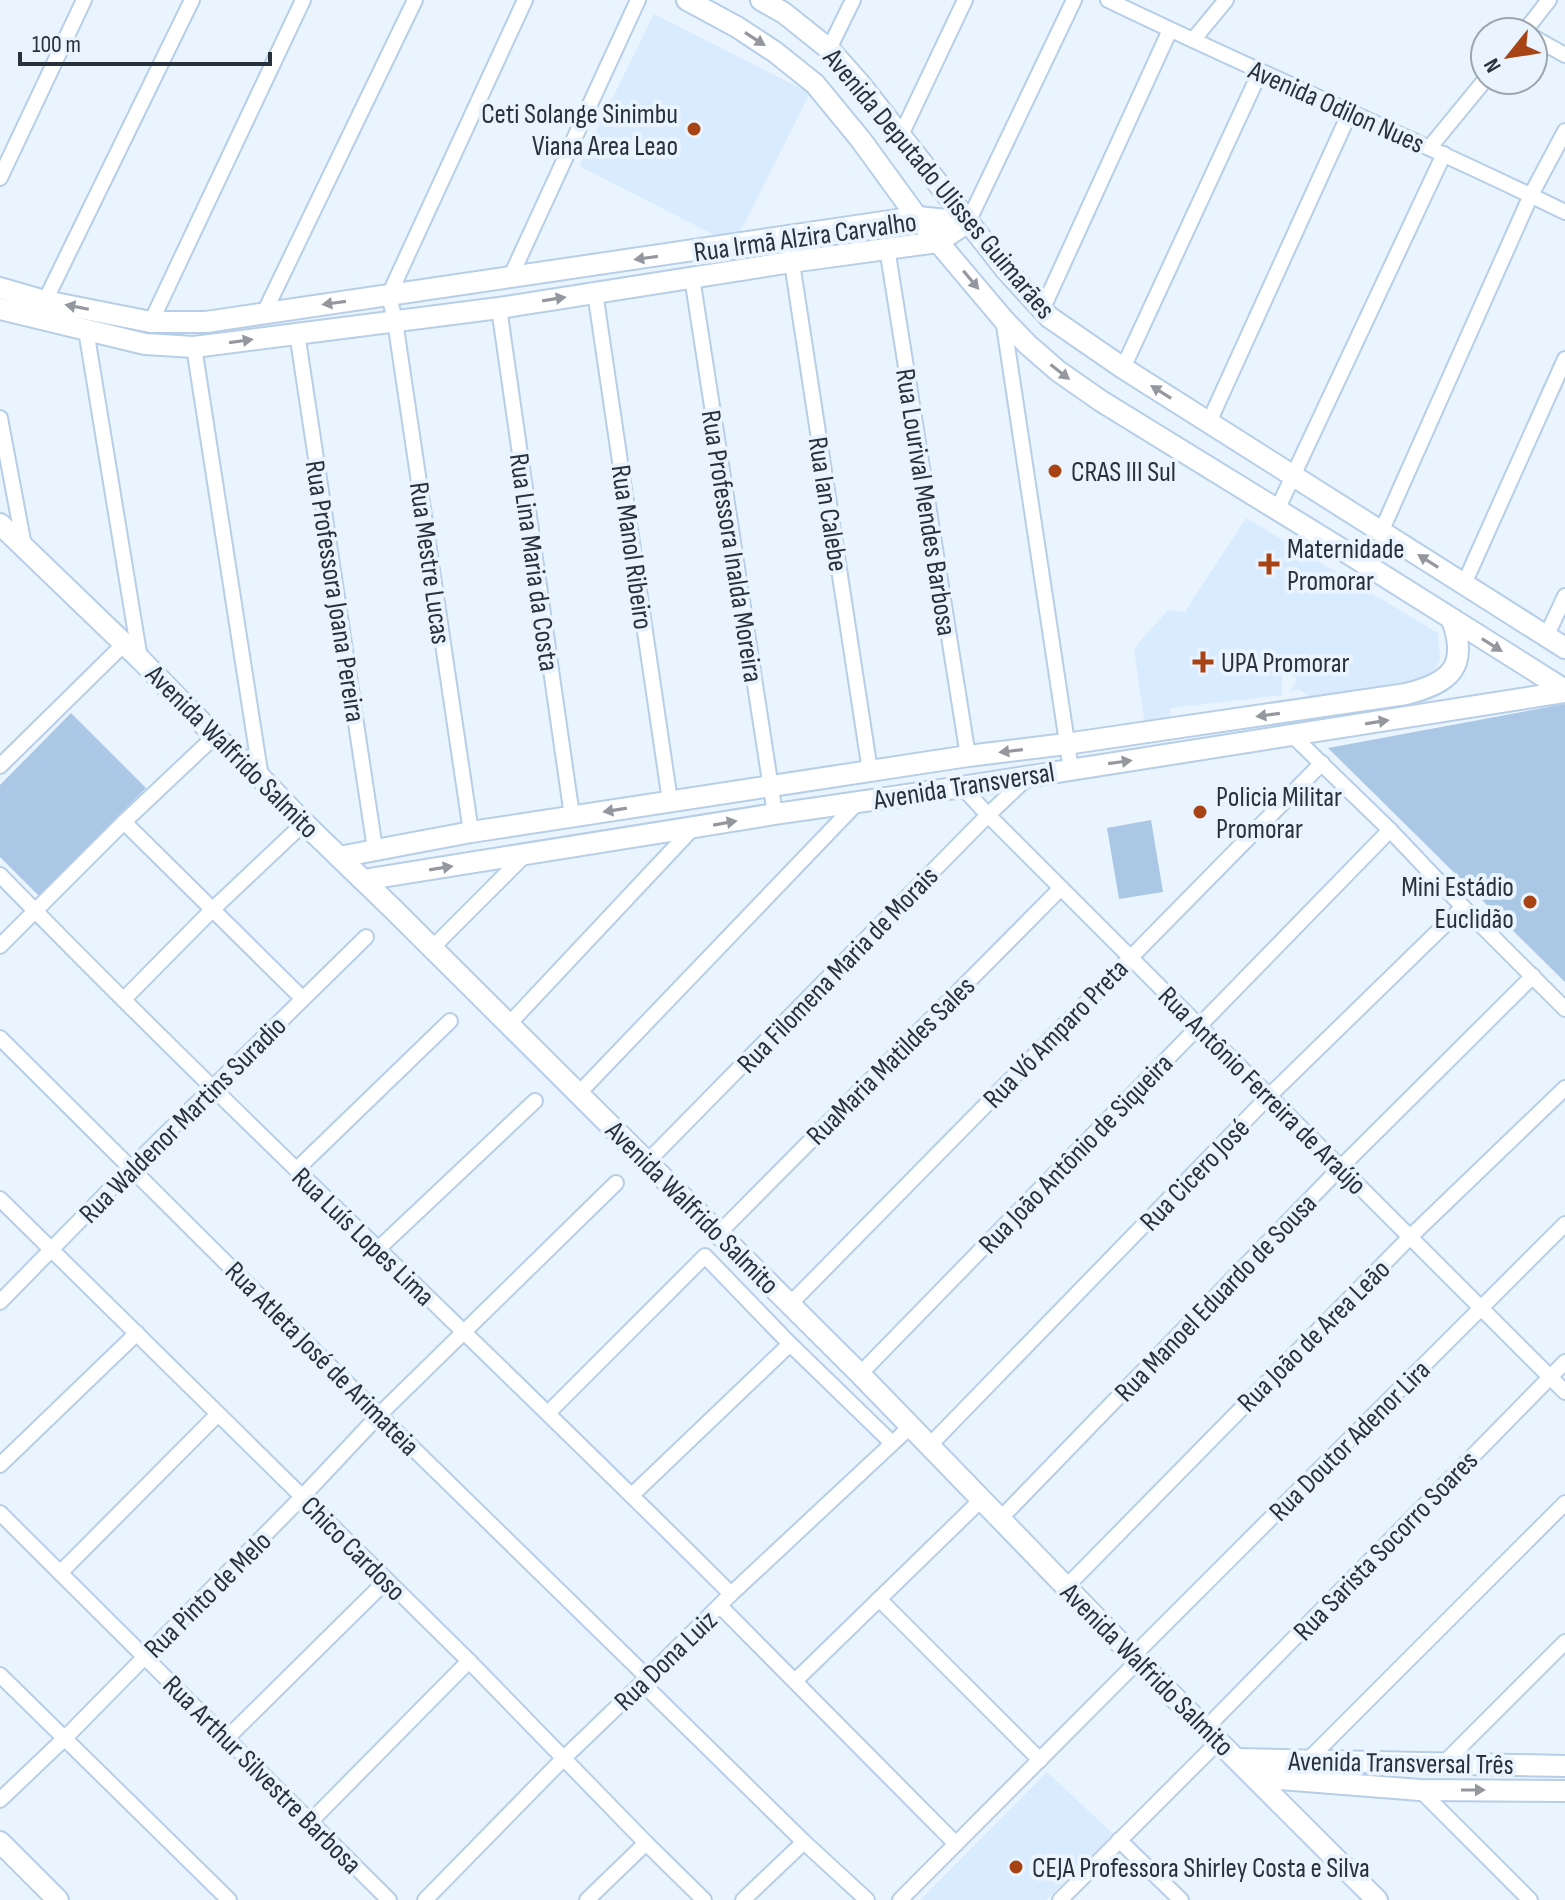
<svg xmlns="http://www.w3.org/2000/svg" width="1565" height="1900" viewBox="0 0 1565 1900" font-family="'Sofia Sans Condensed',sans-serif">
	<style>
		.built { fill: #d9ebfe }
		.green { fill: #aac7e5 }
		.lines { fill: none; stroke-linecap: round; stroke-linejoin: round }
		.street-casing { stroke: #b6cee7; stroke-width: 18 }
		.secondary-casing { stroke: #b6cee7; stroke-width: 24 }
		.street { stroke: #fff; stroke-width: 14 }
		.secondary { stroke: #fff; stroke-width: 20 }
		.oneway { fill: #94989e }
		.poi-dot { fill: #a84316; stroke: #eaf4fe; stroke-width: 3 }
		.labels { text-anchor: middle; stroke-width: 8; stroke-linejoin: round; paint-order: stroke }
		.street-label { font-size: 28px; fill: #29323c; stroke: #eaf4fe }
		.poi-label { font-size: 28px; fill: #29323c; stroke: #eaf4fe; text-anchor: start }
	</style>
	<rect width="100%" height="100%" fill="#eaf4fe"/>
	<g class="built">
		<polygon points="654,14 810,93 738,236 724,240 579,166"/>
		<polygon points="1246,518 1438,633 1440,659 1432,678 1316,701 1299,689 1290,692 1297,679 1282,669 1282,695 1170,708 1171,722 1145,725 1134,650 1140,641 1168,610 1187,612 1186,610"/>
		<polygon points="1047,1772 1113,1834 1046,1900 920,1900"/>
	</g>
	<g class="green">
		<polygon points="1565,704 1565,982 1328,748"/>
		<polygon points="71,713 146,788 39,896 0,857 0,785"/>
		<polygon points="1151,820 1163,892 1119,899 1107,828"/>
	</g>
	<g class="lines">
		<defs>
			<g id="street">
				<path d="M1108,0C1259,73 1414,138 1565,212"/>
				<polyline points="1524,32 1549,0"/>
				<polyline points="1533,37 1565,55"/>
				<polyline points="1193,40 1226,0"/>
				<polyline points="829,49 853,0"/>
				<polyline points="901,135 965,0"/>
				<polyline points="1430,147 1485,80"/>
				<polyline points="0,178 84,0"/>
				<polyline points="968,222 1074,0"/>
				<polyline points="788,237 870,771"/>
				<polyline points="887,248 968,756"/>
				<polyline points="692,277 775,814"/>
				<polyline points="510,278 638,0"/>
				<polyline points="595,292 670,801"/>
				<polyline points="45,301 192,0"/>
				<polyline points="499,308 572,816"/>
				<polyline points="1042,310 1170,30"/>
				<polyline points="264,313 415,0"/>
				<polyline points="1003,319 1071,769"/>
				<polyline points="151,322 303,0"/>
				<polyline points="86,330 140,659"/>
				<polyline points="297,333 375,849"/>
				<polyline points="194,347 261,778"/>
				<polyline points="1123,368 1260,72"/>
				<polyline points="0,418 24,546"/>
				<polyline points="1209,422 1350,112"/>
				<polyline points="1277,510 1444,154"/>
				<polyline points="1381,532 1531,195 1565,131"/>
				<polyline points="1464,584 1565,359"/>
				<polyline points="1546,637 1565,596"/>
				<polyline points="1293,736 1390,830 1463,907 1565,1009"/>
				<polyline points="0,766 124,644"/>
				<polyline points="962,787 988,815 1565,1392"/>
				<polyline points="124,822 303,999"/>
				<polyline points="471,832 395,321 389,295 525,0"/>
				<path d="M0,875C239,1120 489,1352 731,1594"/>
				<polyline points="0,946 124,822 215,736"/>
				<polyline points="432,948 525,855"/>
				<polyline points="124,999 212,910 304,823"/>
				<polyline points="509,1024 693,828"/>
				<polyline points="0,1038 379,1415 647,1677"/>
				<polyline points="579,1093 858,802"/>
				<polyline points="647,1162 988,815 1028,777"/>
				<polyline points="297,1169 450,1021"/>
				<polyline points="0,1199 469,1661 646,1843 704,1900"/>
				<polyline points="719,1233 1061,888"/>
				<polyline points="378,1249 535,1101"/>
				<polyline points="0,1302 132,1167 366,937"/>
				<polyline points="790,1304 1322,763"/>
				<polyline points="860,1374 1390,830"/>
				<polyline points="548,1413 705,1256 790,1344 892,1443"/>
				<polyline points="930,1445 1269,1096 1463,907"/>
				<polyline points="0,1465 137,1333"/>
				<polyline points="632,1495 790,1344"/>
				<polyline points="0,1513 389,1900"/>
				<polyline points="1001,1518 1340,1168 1533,976"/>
				<polyline points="60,1573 217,1415"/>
				<polyline points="1066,1587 1410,1237 1565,1088"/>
				<polyline points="879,1599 1040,1760"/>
				<polyline points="720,1606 956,1844"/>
				<polyline points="1133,1656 1565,1224"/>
				<polyline points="0,1675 229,1900"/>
				<polyline points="795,1681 982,1499"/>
				<polyline points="642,1683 804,1842 867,1900"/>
				<polyline points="1206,1728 1565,1362"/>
				<polyline points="226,1739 386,1581"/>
				<polyline points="1308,1760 1565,1503"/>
				<polyline points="1443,1764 1565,1642"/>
				<polyline points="1420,1790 1530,1900"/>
				<polyline points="0,1800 65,1738 302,1497 379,1415 616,1183"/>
				<polyline points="311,1821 469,1661"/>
				<polyline points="1119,1840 1181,1900"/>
				<polyline points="425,1900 564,1758 642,1683 731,1594 911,1426"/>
				<polyline points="587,1900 646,1843"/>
				<polyline points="743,1900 804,1842"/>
				<polyline points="900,1900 1138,1661"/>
				<polyline points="1060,1900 1219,1741"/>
			</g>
			<g id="secondary">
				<polyline points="687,0 737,27 775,52 815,84 861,140 917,217 1003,319 1027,344 1058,371 1101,401 1338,547 1565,690"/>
				<polyline points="761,0 784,13 829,49 860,84 1006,270 1049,317 1123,368 1565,648"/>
				<polyline points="0,288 45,301 151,322 206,322 917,217 968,222"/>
				<polyline points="0,309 145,344 194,347 499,308 791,262 938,242 968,222"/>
				<polyline points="0,524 140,659 215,736 261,778 304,823 393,909 860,1374 1133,1656 1377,1900"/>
				<path d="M339,857L471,832L968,756L1066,744L1406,694C1450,683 1469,667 1452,620"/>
				<polyline points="363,880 775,814 962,787 1565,692"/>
				<polyline points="1237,1759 1565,1766"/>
				<polyline points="1255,1777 1420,1790 1565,1791"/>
				<polyline points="0,1842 58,1900"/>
			</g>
		</defs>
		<use href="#street" class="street-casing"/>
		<use href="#secondary" class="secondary-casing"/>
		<use href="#street" class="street"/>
		<use href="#secondary" class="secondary"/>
	</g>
	<defs><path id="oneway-solid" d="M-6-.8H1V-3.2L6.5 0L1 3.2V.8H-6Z" transform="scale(2)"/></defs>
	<g class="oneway">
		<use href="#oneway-solid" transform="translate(755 39) rotate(33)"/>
		<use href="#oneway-solid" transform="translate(646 258) rotate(172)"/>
		<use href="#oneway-solid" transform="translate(971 280) rotate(50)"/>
		<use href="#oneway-solid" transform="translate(554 299) rotate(-9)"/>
		<use href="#oneway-solid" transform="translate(334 303) rotate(172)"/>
		<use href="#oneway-solid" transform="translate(77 307) rotate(-169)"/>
		<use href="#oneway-solid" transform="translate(241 341) rotate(-8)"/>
		<use href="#oneway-solid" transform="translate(1060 372) rotate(38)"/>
		<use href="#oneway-solid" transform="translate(1161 392) rotate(-148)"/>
		<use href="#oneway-solid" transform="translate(1428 561) rotate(-148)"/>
		<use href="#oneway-solid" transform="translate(1492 645) rotate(32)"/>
		<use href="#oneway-solid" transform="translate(1268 715) rotate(172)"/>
		<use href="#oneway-solid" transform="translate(1377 722) rotate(-9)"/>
		<use href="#oneway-solid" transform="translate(1011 751) rotate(173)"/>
		<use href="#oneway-solid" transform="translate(1120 762) rotate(-8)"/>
		<use href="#oneway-solid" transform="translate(615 810) rotate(171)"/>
		<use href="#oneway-solid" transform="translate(725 823) rotate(-10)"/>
		<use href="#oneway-solid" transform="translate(441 868) rotate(-9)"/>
		<use href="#oneway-solid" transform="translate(1473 1790)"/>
	</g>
	<g class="poi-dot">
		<circle cx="694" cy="129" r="8"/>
		<circle cx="1055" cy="471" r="8"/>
		<path d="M1265 552h8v8h8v8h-8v8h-8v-8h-8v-8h8z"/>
		<path d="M1199 650h8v8h8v8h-8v8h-8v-8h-8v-8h8z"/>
		<circle cx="1200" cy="812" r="8"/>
		<circle cx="1530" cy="902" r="8"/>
		<circle cx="1016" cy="1867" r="8"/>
	</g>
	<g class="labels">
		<g class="street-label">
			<text transform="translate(1337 106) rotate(24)" y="10">Avenida Odilon Nues</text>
			<text transform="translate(940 183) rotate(50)" y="10">Avenida Deputado Ulisses Guimarães</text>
			<text transform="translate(805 236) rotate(-8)" y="10">Rua Irmã Alzira Carvalho</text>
			<text transform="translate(927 502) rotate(81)" y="10">Rua Lourival Mendes Barbosa</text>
			<text transform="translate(829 504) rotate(81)" y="10">Rua Ian Calebe</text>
			<text transform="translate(733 546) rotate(81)" y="10">Rua Professora Inalda Moreira</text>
			<text transform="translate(633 547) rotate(82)" y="10">Rua Manol Ribeiro</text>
			<text transform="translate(535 562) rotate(82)" y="10">Rua Lina Maria da Costa</text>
			<text transform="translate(431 563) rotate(82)" y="10">Rua Mestre Lucas</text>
			<text transform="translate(336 591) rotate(81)" y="10">Rua Professora Joana Pereira</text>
			<text transform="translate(233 751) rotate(45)" y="10">Avenida Walfrido Salmito</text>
			<text transform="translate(964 785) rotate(-9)" y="10">Avenida Transversal</text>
			<text transform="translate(837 969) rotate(-46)" y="10">Rua Filomena Maria de Morais</text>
			<text transform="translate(1055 1033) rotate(-46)" y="10">Rua Vó Amparo Preta</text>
			<text transform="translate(890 1060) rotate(-45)" y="10">RuaMaria Matildes Sales</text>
			<text transform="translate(1263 1090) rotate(45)" y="10">Rua Antônio Ferreira de Araújo</text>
			<text transform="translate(182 1119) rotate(-45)" y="10">Rua Waldenor Martins Suradio</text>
			<text transform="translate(1075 1153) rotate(-46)" y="10">Rua João Antônio de Siqueira</text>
			<text transform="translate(1194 1174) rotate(-46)" y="10">Rua Cicero José</text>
			<text transform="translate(693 1207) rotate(45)" y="10">Avenida Walfrido Salmito</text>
			<text transform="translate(364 1236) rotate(44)" y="10">Rua Luís Lopes Lima</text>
			<text transform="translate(1215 1297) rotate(-46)" y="10">Rua Manoel Eduardo de Sousa</text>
			<text transform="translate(1313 1335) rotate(-45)" y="10">Rua João de Area Leão</text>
			<text transform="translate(323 1358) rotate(45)" y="10">Rua Atleta José de Arimateia</text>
			<text transform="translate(1349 1440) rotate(-45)" y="10">Rua Doutor Adenor Lira</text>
			<text transform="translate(1385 1545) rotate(-46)" y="10">Rua Sarista Socorro Soares</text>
			<text transform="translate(354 1548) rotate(45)" y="10">Chico Cardoso</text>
			<text transform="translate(207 1594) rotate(-45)" y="10">Rua Pinto de Melo</text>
			<text transform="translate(665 1660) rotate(-44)" y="10">Rua Dona Luiz</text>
			<text transform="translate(1148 1669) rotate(45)" y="10">Avenida Walfrido Salmito</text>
			<text transform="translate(1401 1762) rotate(1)" y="10">Avenida Transversal Três</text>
			<text transform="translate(263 1774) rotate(45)" y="10">Rua Arthur Silvestre Barbosa</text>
		</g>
		<g class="poi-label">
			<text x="678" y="123" text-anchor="end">Ceti Solange Sinimbu<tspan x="678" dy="32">Viana Area Leao</tspan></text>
			<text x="1071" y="481">CRAS III Sul</text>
			<text x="1287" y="558">Maternidade<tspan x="1287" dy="32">Promorar</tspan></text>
			<text x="1221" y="672">UPA Promorar</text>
			<text x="1216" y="806">Policia Militar<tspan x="1216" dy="32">Promorar</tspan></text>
			<text x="1514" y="896" text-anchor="end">Mini Estádio<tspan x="1514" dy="32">Euclidão</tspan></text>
			<text x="1032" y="1877">CEJA Professora Shirley Costa e Silva</text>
		</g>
	</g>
	<g transform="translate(1509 56) rotate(240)"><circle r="38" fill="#eaf4fe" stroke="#9da6b0" stroke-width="2"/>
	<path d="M0-6L14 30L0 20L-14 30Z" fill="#a84316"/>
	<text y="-12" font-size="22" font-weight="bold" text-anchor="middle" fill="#29323c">N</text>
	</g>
	<path d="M20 52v12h250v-12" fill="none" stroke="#29323c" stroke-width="4"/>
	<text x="32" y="52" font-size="24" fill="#29323c" stroke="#eaf4fe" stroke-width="6" paint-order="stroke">100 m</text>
</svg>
